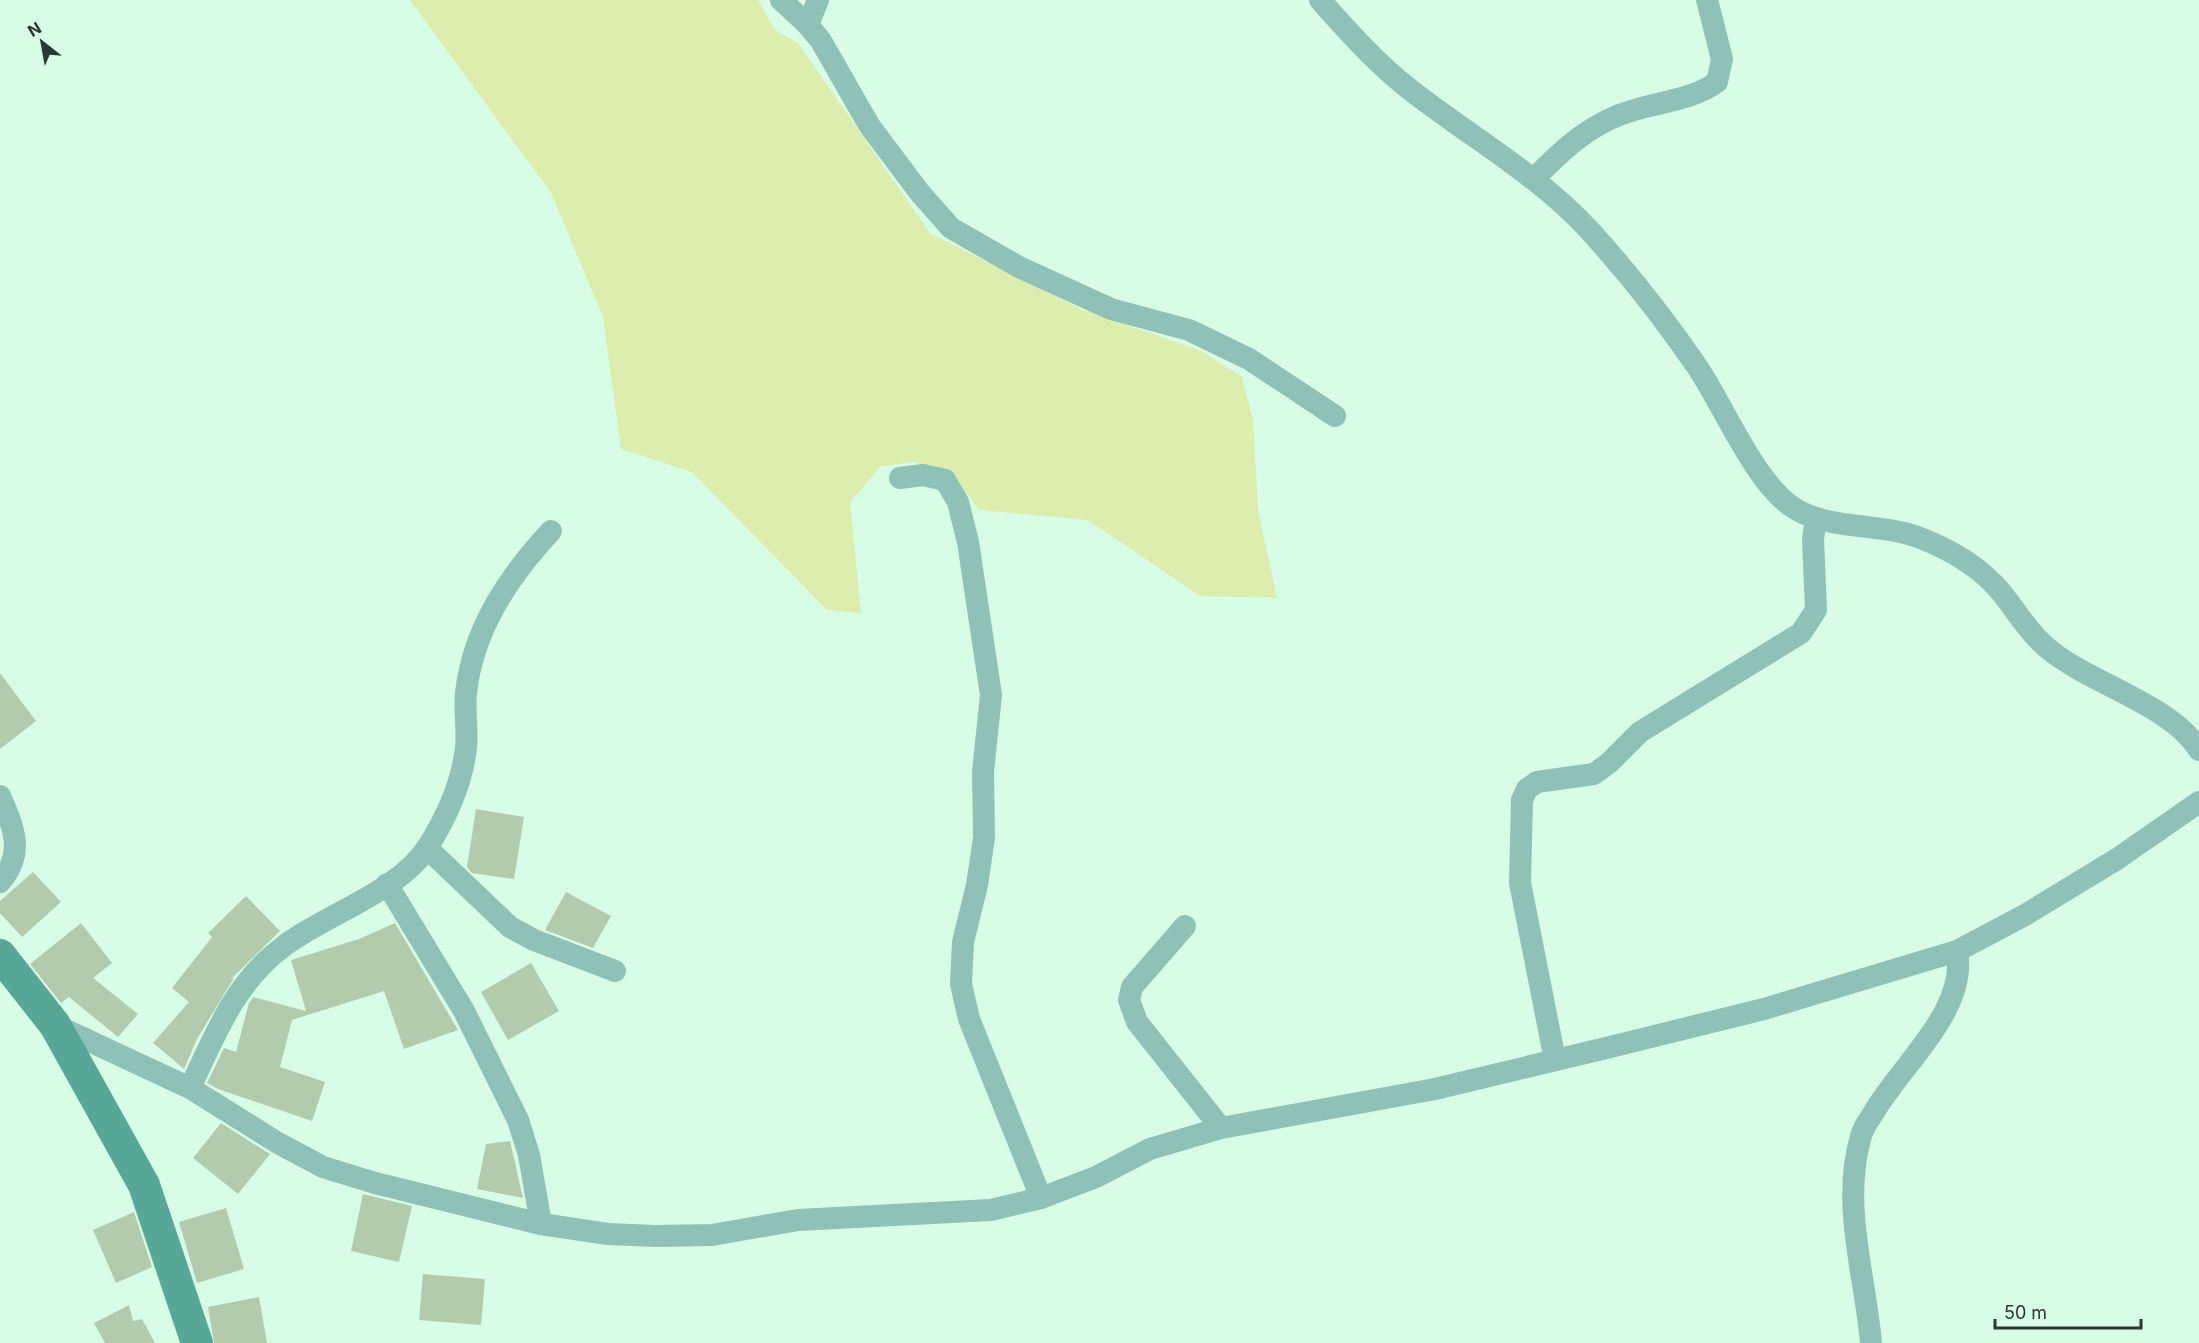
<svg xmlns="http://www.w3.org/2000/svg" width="2199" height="1343" viewBox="0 0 2199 1343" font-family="Inter,sans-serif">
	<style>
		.green { fill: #ddedae }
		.building { fill: #b3cbad }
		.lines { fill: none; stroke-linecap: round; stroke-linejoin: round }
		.street { stroke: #8fc1b6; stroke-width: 22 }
		.secondary { stroke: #58a898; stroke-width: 32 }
	</style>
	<rect width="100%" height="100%" fill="#d7fde7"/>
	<polygon class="green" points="410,0 758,0 775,30 798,43 930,233 1081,309 1200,350 1242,377 1253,420 1258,510 1277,598 1200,596 1088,520 979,510 955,477 914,462 881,466 850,502 861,613 827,610 692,472 621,449 603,317 551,193"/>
	<g class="building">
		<polygon points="0,673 36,721 0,749"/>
		<polygon points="476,809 524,817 514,879 472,873 467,867"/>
		<polygon points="33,872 61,902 22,937 0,913 0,901"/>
		<polygon points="566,892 611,916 593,948 545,930"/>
		<polygon points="246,896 280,931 231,979 234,978 197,1039 184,1069 153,1043 189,1002 172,988 212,937 208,933"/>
		<polygon points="81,923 112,963 93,978 138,1014 118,1037 69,997 61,1003 30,964"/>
		<polygon points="395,923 458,1030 404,1049 384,991 292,1020 280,1067 325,1082 312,1121 218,1089 207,1083 224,1048 236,1052 249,1003 253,997 306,1011 291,960 359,939"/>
		<polygon points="531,963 559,1011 508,1040 481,992"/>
		<polygon points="221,1123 270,1154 238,1194 193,1158"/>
		<polygon points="510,1141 523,1198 477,1189 486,1144"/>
		<polygon points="363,1194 412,1206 399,1262 351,1251"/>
		<polygon points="226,1208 244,1269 197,1283 179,1222"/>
		<polygon points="134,1212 152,1267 116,1283 93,1230"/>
		<polygon points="423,1274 485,1279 481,1325 419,1320"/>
		<polygon points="259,1297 267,1343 214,1343 208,1307"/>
		<polygon points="129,1305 133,1321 142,1319 155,1343 105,1343 94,1323"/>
	</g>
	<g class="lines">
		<g class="street">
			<polyline points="781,0 808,25 818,0"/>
			<path d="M1320,0C1347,30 1376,63 1408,88C1470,137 1538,174 1591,232C1629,274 1666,321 1698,368C1724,407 1754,480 1791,506C1825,531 1883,522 1923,539C1953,551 1980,567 2001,592C2017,612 2031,636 2051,651C2092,684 2173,706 2199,750"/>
			<polyline points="808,25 821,41 869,125 920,193 951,228 1019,267 1111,309 1189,330 1249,359 1335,416"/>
			<path d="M1534,179C1564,148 1592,122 1634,110C1661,102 1694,99 1717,82L1722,59L1707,0"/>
			<polyline points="900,478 923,475 945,480 958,502 968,542 991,695 983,772 984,838 977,885 963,942 961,984 969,1019 1041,1198"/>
			<path d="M0,796C14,828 25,853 0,882"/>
			<polyline points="427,848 510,927 534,940 615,971"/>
			<polyline points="387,884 464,1011 518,1120 529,1155 541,1224"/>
			<polyline points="1185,926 1132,987 1129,1000 1137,1022 1221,1128"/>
			<polyline points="55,1025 190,1088 278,1143 323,1167 375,1183 541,1224 608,1234 655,1236 712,1235 798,1220 991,1210 1041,1198 1096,1177 1150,1149 1221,1128 1435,1089 1602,1049 1764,1009 1957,951 2025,915 2117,859 2199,802"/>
			<polyline points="1555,1060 1520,883 1522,800 1527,789 1537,782 1594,774 1609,763 1640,732 1801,633 1816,610 1813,539 1816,519"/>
			<path d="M190,1088C215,1035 235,982 284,946C326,914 400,892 429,845C447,816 462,782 466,748C468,730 464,711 466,693C473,629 509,576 551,531"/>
			<path d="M1871,1343C1865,1274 1841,1204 1861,1136C1863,1127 1870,1119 1874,1112C1902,1064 1968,1010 1957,951"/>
		</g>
		<polyline class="secondary" points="0,955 55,1025 144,1185 197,1343"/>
	</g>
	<g transform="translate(42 42) rotate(329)" stroke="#d7fde7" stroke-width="4.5" paint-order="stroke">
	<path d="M0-4.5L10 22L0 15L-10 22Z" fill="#293830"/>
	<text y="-9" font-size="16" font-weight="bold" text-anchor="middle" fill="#293830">N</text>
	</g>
	<path d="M1995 1319v9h146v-9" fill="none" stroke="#293830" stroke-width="3"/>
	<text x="2004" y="1319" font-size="18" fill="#293830" stroke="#d7fde7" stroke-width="4.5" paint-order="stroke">50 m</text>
</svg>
